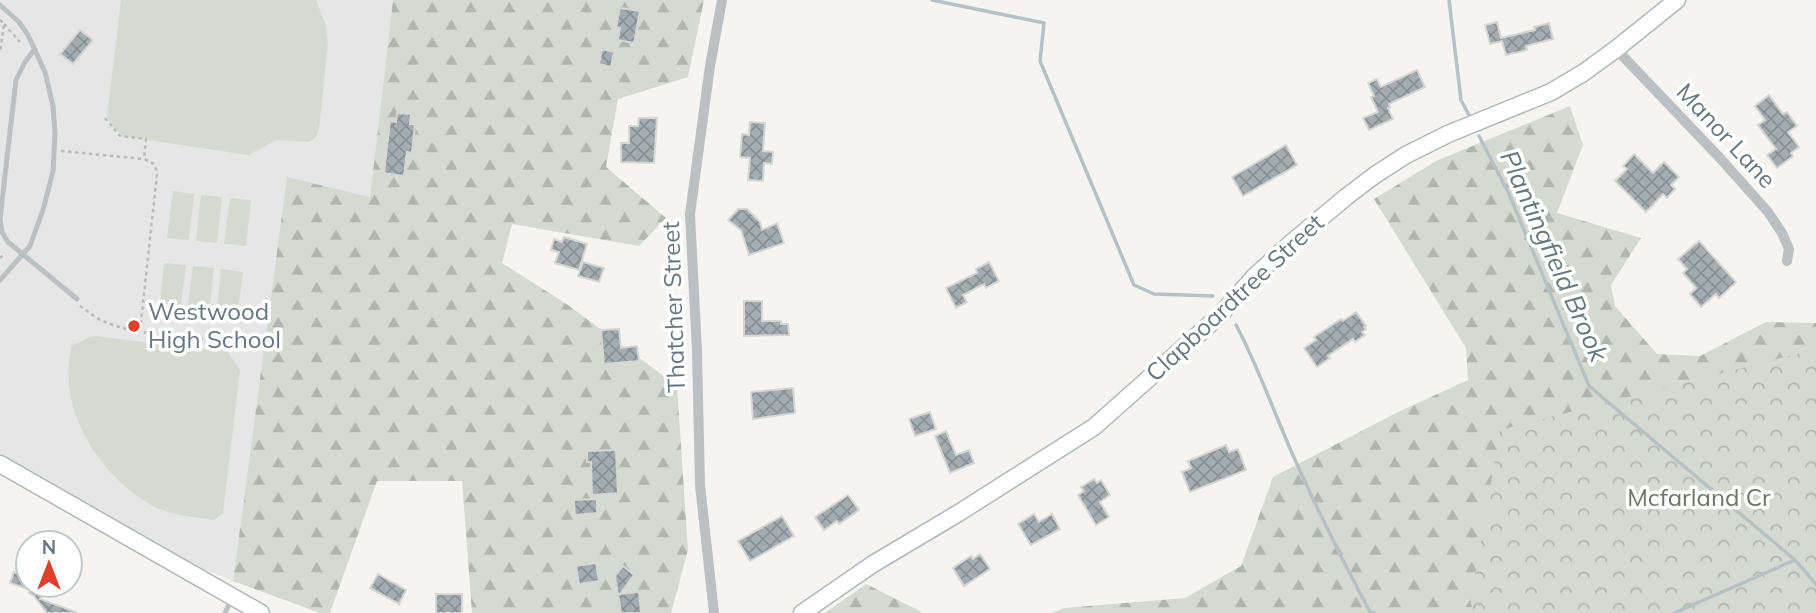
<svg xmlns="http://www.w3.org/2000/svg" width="1816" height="613" viewBox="0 0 1816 613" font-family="Mulish,sans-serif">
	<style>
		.built { fill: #e5e6e5 }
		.forest { fill: url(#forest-firs) }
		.park { fill: url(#park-crowns) }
		.pitch { fill: #d5dad1 }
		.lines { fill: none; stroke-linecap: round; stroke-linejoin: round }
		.stream { stroke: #b5c2c5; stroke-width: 3.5 }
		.building { fill: url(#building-cross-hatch); stroke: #d6d6d4; stroke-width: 2 }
		.secondary-casing { stroke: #b0b7ba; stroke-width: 19 }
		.path { stroke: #b8bbbd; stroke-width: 2.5; stroke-dasharray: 3.5 3.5; stroke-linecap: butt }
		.lane { stroke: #bbc1c3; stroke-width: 5 }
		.street { stroke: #bbc1c3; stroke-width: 10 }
		.secondary { stroke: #fff; stroke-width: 16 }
		.poi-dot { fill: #db412b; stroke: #fff; stroke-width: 2.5 }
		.labels { text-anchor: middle; stroke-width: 7; stroke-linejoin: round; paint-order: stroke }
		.street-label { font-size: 24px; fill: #657881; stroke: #fff }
		.poi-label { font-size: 24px; fill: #657881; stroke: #fff; text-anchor: start }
		.park-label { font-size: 24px; fill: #6a7864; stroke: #fff }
		.water-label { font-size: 26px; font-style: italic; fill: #61797e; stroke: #fff }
	</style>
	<defs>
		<pattern id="forest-firs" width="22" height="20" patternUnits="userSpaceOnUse" patternTransform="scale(1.75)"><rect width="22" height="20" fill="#d5dad1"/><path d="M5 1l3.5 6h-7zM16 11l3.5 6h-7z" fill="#b0b6af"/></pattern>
		<pattern id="park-crowns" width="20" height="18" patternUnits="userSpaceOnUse" patternTransform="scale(1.75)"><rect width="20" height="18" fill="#d5dad1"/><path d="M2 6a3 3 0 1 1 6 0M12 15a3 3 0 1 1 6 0" fill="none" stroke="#b0b6af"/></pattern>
		<pattern id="building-cross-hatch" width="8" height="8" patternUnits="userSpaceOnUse" patternTransform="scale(1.75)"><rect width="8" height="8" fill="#a3adb1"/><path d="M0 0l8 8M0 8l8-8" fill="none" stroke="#889295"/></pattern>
	</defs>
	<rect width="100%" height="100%" fill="#f5f4f1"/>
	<polygon class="built" points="0,0 393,0 370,197 287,178 233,581 193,565 0,454"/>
	<g class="forest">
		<polygon points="393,0 704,0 688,77 618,99 606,167 666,218 639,246 512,224 502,263 568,305 677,386 688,550 671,613 472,613 462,481 377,481 330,613 320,613 233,581 287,177 370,197"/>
		<polygon points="1570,106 1583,145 1557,213 1641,238 1611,285 1615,306 1657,354 1700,356 1766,322 1816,323 1816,613 1051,613 1064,608 1185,598 1241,566 1273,477 1398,412 1468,380 1466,348 1374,199 1436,161"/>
		<polygon points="866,584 918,610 922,613 825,613"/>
	</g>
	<polygon class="park" points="1816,349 1816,613 1473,613 1469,592 1473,587 1500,430"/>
	<g class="pitch">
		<polygon points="121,0 316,0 326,26 328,43 319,129 316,137 309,142 277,140 248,155 121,136 107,117"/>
		<polygon points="173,191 194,194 189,240 167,238"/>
		<polygon points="201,195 222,197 217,243 196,241"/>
		<polygon points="230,198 251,200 246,246 224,244"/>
		<polygon points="164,263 186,265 180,311 159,309"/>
		<polygon points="193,266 214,268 209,315 187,312"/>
		<polygon points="221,269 243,272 237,318 216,316"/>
		<path d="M94,336L228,352L240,370L223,513L214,520C193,517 169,515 151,505C98,474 55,407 72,345Z"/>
	</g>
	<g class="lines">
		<g class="stream">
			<polyline points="932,0 1044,23 1040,61 1134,285 1154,294 1213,296"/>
			<polyline points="1449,0 1461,100 1470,117"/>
			<polyline points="1479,136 1509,194 1589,386 1795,560 1816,584"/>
			<path d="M1236,325C1258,366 1273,410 1292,453C1316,507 1342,560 1370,612L1374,613"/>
			<polyline points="1674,613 1795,560"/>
		</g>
	</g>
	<g class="building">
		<polygon points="620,8 640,11 634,43 618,40 620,28 616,27"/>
		<polygon points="1497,22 1501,38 1535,30 1534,27 1549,23 1553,39 1526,46 1527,50 1506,55 1502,41 1490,44 1485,25"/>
		<polygon points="80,30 93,40 73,64 60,54"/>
		<polygon points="602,49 614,52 611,67 599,64"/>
		<polygon points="1417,70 1425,87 1389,104 1390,107 1388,108 1393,119 1369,130 1363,118 1378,112 1371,97 1374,96 1368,83 1377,79 1381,87"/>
		<polygon points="1769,95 1783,114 1787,112 1797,126 1788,132 1799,147 1791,153 1793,156 1777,168 1767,155 1776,149 1758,125 1765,120 1755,106"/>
		<polygon points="397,113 411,114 410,124 415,124 412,153 407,152 404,176 384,173 390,121 396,122"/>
		<polygon points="639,118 657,118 654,163 621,162 621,143 629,143 629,126 638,126"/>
		<polygon points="750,122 765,123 763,151 773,152 772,164 764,163 763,181 748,180 750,158 740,157 742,134 749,135"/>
		<polygon points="1286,145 1297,165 1243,196 1232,177"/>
		<polygon points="1634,154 1653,173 1664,162 1679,177 1671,185 1675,189 1667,198 1663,194 1646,212 1615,181 1627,169 1623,166"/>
		<polygon points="738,209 747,209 760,222 762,230 777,223 784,243 749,255 741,230 728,220"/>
		<polygon points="564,237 587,244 579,270 555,263 559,252 551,250 554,239 562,242"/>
		<polygon points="1699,241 1736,282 1719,298 1716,294 1701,307 1690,294 1696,288 1683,273 1687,269 1678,259"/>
		<polygon points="583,262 604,268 599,282 578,276"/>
		<polygon points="989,262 999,281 986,288 984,284 963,295 967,302 956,308 946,288 977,273 976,269"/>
		<polygon points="744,301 762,301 762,321 781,321 781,324 788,324 789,335 744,336"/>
		<polygon points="1356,312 1366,326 1364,327 1366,329 1362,332 1365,335 1355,342 1353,339 1328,356 1330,358 1317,367 1304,348 1316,340 1314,337 1341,319 1343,321"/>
		<polygon points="619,329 621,348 637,346 639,361 604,364 601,330"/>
		<polygon points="793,388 795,413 753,419 751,392"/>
		<polygon points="930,412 936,429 915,436 909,419"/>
		<polygon points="946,431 956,455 969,450 974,463 950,473 935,436"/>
		<polygon points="1226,445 1229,452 1238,449 1246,470 1190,492 1182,472 1191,468 1188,461"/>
		<polygon points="616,450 618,493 592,495 591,462 587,462 587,451"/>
		<polygon points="1094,479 1097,483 1101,480 1110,495 1100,502 1109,517 1096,525 1078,495 1084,491 1081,487"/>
		<polygon points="848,495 859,510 839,524 837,521 824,530 815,517"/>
		<polygon points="597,499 597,513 575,515 574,500"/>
		<polygon points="1034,514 1039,522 1052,514 1060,529 1031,545 1018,524"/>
		<polygon points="782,516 794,536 750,561 738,541"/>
		<polygon points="27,549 28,550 28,589 10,583 14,572 18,574"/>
		<polygon points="980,554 990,569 964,586 953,568 971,556 973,559"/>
		<polygon points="596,563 599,581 579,584 576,566"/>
		<polygon points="623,566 634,575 620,594 639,592 641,613 621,613 615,576"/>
		<polygon points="378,574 406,590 399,604 370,588"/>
		<polygon points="31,585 46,585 40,599 76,612 76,613 47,613 34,596 29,593"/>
		<rect x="436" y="594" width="26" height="19"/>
	</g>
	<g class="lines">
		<defs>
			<g id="secondary">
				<polyline points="0,464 261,613"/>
				<polyline points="802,613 873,564 957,514 1094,427 1219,316 1254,277 1290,244 1346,197 1375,175 1406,155 1448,134 1551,92 1583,73 1616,49 1677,0"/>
			</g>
		</defs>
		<use href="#secondary" class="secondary-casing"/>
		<g class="path">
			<polyline points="0,20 4,24 0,53"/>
			<polyline points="4,24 20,42"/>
			<polyline points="105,118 120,136 146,139 144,159"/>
			<path d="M61,151L144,159C153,162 156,165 157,174L140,331"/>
			<polyline points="0,258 5,253"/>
			<path d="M80,306C88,311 95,318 103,321C134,335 182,336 216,340"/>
		</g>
		<g class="lane">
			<polyline points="0,5 19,22 28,35 45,72 53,106 55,134 53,171 43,210 30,246 0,280"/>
			<polyline points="34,50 25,62 16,80 0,219 2,232 8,242 77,299"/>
			<polyline points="225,613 231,600"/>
		</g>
		<g class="street">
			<polyline points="1616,49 1719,157 1768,212 1782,233 1789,249 1787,261"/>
			<polyline points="714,613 700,485 697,351 690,214 710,66 722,0"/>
		</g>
		<use href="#secondary" class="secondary"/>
	</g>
	<circle class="poi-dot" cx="134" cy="326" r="7"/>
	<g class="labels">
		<g class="street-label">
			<text transform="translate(1726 136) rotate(47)" y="8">Manor Lane</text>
			<text transform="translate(1235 298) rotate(-43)" y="8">Clapboardtree Street</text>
			<text transform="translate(674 307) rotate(-92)" y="8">Thatcher Street</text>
		</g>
		<g class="poi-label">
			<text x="148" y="320">Westwood<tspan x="148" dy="28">High School</tspan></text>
		</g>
		<g class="park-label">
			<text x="1699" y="506">Mcfarland Cr</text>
		</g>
		<g class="water-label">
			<text transform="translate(1554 256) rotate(66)" y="9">Plantingfield Brook</text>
		</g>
	</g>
	<g transform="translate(49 564)"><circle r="33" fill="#ffffff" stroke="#c1c9cd" stroke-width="2"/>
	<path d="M0-5L12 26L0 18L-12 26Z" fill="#db412b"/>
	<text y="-10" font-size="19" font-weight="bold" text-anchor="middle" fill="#657881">N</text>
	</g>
</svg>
